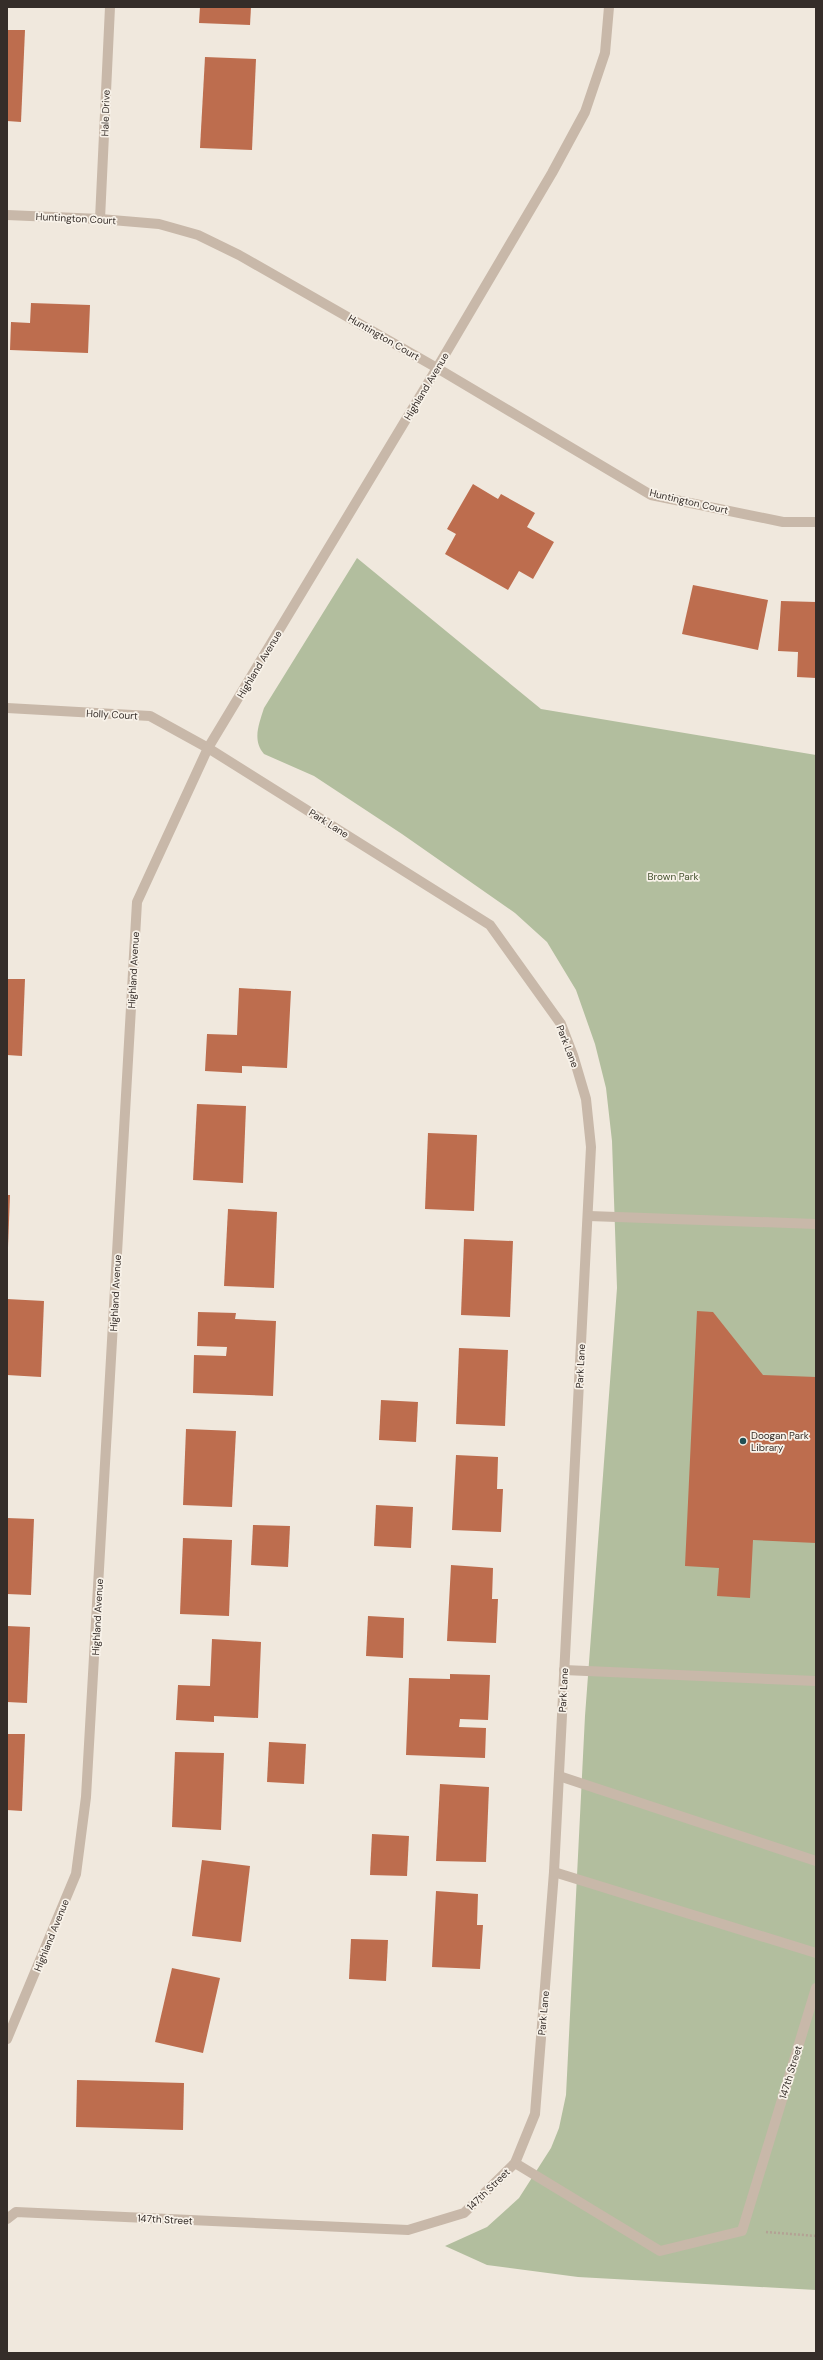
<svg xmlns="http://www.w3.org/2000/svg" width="823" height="2360" viewBox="0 0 823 2360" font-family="'DM Sans',sans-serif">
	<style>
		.green { fill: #b2be9e }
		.building { fill: #bd6d4e }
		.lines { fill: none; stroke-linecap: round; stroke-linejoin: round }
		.path { stroke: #b3a294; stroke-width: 2.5; stroke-dasharray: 2 2; stroke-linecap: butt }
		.minor { stroke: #c8b8a9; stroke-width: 10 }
		.poi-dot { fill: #214f54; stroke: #f8f2e9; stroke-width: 1.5 }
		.labels { text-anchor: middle; stroke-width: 3.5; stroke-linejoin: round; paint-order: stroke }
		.street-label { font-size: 10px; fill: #352d29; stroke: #f8f2e9 }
		.park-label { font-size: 10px; fill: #44522e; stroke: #f8f2e9 }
		.poi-label { font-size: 10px; fill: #352d29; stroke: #f8f2e9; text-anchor: start }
	</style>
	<rect width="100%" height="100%" fill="#f0e8dd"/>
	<path class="green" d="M357,558L541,709L816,755V2290L578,2277L487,2265L445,2246L487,2227L519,2198L551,2148L559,2128L566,2095L585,1716L617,1288L612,1141L606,1088L595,1044L576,990L547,942L515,913L402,834L314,776L264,754C252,740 259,724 264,708Z"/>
	<g class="building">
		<polygon points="200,7 251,7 250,25 199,23"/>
		<polygon points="7,30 25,30 21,122 7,121"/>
		<polygon points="205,57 256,59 252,150 200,148"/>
		<polygon points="31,303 90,305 88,353 10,350 11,322 30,323"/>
		<polygon points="473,484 498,499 501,494 535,513 527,527 554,542 533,579 519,571 508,590 445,554 456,534 447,529"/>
		<polygon points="693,585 768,600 758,650 682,634"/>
		<polygon points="781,601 816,602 816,678 797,677 798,652 778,651"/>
		<polygon points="7,979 25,979 22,1056 7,1055"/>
		<polygon points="239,988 291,991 287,1068 242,1066 242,1073 205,1071 207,1034 237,1035"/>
		<polygon points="197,1104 246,1106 243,1183 193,1180"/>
		<polygon points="428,1133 477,1135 474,1211 425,1209"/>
		<polygon points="7,1195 10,1195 8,1247 7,1247"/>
		<polygon points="228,1209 277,1212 274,1288 224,1286"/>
		<polygon points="464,1239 513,1241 510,1317 461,1315"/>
		<polygon points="7,1299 44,1301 41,1377 7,1375"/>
		<polygon points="697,1311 713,1312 763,1375 816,1377 816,1543 753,1540 750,1598 717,1596 719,1568 685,1566"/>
		<polygon points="198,1312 236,1313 235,1319 276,1321 273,1396 193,1393 194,1355 226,1356 227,1347 197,1346"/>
		<polygon points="459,1348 508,1350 505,1426 456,1424"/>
		<polygon points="381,1400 418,1402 416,1442 379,1440"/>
		<polygon points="186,1429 236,1431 232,1507 183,1505"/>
		<polygon points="456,1455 498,1457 497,1489 503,1489 501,1532 452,1530"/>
		<polygon points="376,1505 413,1507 411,1548 374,1546"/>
		<polygon points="7,1518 34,1519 31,1595 7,1594"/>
		<polygon points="253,1525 290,1526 288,1567 251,1565"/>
		<polygon points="183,1538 232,1540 229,1616 180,1614"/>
		<polygon points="451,1565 493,1568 492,1599 498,1599 496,1643 447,1641"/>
		<polygon points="368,1616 404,1618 403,1658 366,1656"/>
		<polygon points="7,1626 30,1627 27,1703 7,1702"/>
		<polygon points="212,1639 261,1642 258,1718 214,1716 214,1722 176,1720 178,1685 210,1686"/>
		<polygon points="450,1674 490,1675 488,1720 460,1719 459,1727 486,1728 485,1758 406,1755 409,1678 450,1679"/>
		<polygon points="7,1734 25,1734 22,1811 7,1810"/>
		<polygon points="269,1742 306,1744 304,1784 267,1782"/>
		<polygon points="175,1752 224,1753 221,1830 172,1827"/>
		<polygon points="440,1784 489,1787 486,1862 436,1861"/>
		<polygon points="372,1834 409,1836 407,1876 370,1875"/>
		<polygon points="202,1860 250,1866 241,1942 192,1936"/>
		<polygon points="436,1891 478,1894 477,1925 483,1925 480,1969 432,1967"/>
		<polygon points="351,1939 388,1940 386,1981 349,1979"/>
		<polygon points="172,1968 220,1978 203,2053 155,2042"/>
		<polygon points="77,2080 184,2083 183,2130 76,2127"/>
	</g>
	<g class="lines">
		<polyline class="path" points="766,2232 816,2236"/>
		<g class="minor">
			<polyline points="7,215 100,219 159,224 198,235 239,255 437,368 651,495 783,522 816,522"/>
			<polyline points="100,219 110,7"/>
			<polyline points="7,708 150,716 208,748 490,925 561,1024 573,1055 586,1099 591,1147 554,1872 535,2114 515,2163 464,2213 408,2230 16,2212 7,2219"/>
			<polyline points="589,1216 816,1224"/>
			<polyline points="564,1670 816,1681"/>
			<polyline points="559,1776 816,1861"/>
			<polyline points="554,1872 816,1953"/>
			<polyline points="7,2039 76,1874 86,1797 137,902 208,748 437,368 552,173 585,112 605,53 609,7"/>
			<polyline points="515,2163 660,2251 742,2231 816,1988"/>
		</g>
	</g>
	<circle class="poi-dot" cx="743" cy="1441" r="4"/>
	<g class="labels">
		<g class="street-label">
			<text transform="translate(105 113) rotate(-88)" y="4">Hale Drive</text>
			<text transform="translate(76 218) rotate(3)" y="4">Huntington Court</text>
			<text transform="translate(384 337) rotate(30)" y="4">Huntington Court</text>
			<text transform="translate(426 386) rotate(-59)" y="4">Highland Avenue</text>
			<text transform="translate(689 501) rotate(13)" y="4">Huntington Court</text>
			<text transform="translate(259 664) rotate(-59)" y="4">Highland Avenue</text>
			<text transform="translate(112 714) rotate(3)" y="4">Holly Court</text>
			<text transform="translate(329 823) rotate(32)" y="4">Park Lane</text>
			<text transform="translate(133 970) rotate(-87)" y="4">Highland Avenue</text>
			<text transform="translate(568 1046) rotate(69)" y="4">Park Lane</text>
			<text transform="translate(115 1293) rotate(-87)" y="4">Highland Avenue</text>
			<text transform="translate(580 1366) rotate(-87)" y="4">Park Lane</text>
			<text transform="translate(97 1617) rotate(-87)" y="4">Highland Avenue</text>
			<text transform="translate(563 1690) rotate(-87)" y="4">Park Lane</text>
			<text transform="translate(51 1935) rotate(-68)" y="4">Highland Avenue</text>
			<text transform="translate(543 2013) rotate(-85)" y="4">Park Lane</text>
			<text transform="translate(790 2072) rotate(-73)" y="4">147th Street</text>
			<text transform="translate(488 2189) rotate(-44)" y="4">147th Street</text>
			<text transform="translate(165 2219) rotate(3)" y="4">147th Street</text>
		</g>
		<g class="park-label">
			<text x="673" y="880">Brown Park</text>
		</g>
		<g class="poi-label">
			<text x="751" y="1439">Doogan Park<tspan x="751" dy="12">Library</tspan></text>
		</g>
	</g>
	<rect width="823" height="2360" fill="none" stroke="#352d29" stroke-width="16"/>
</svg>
